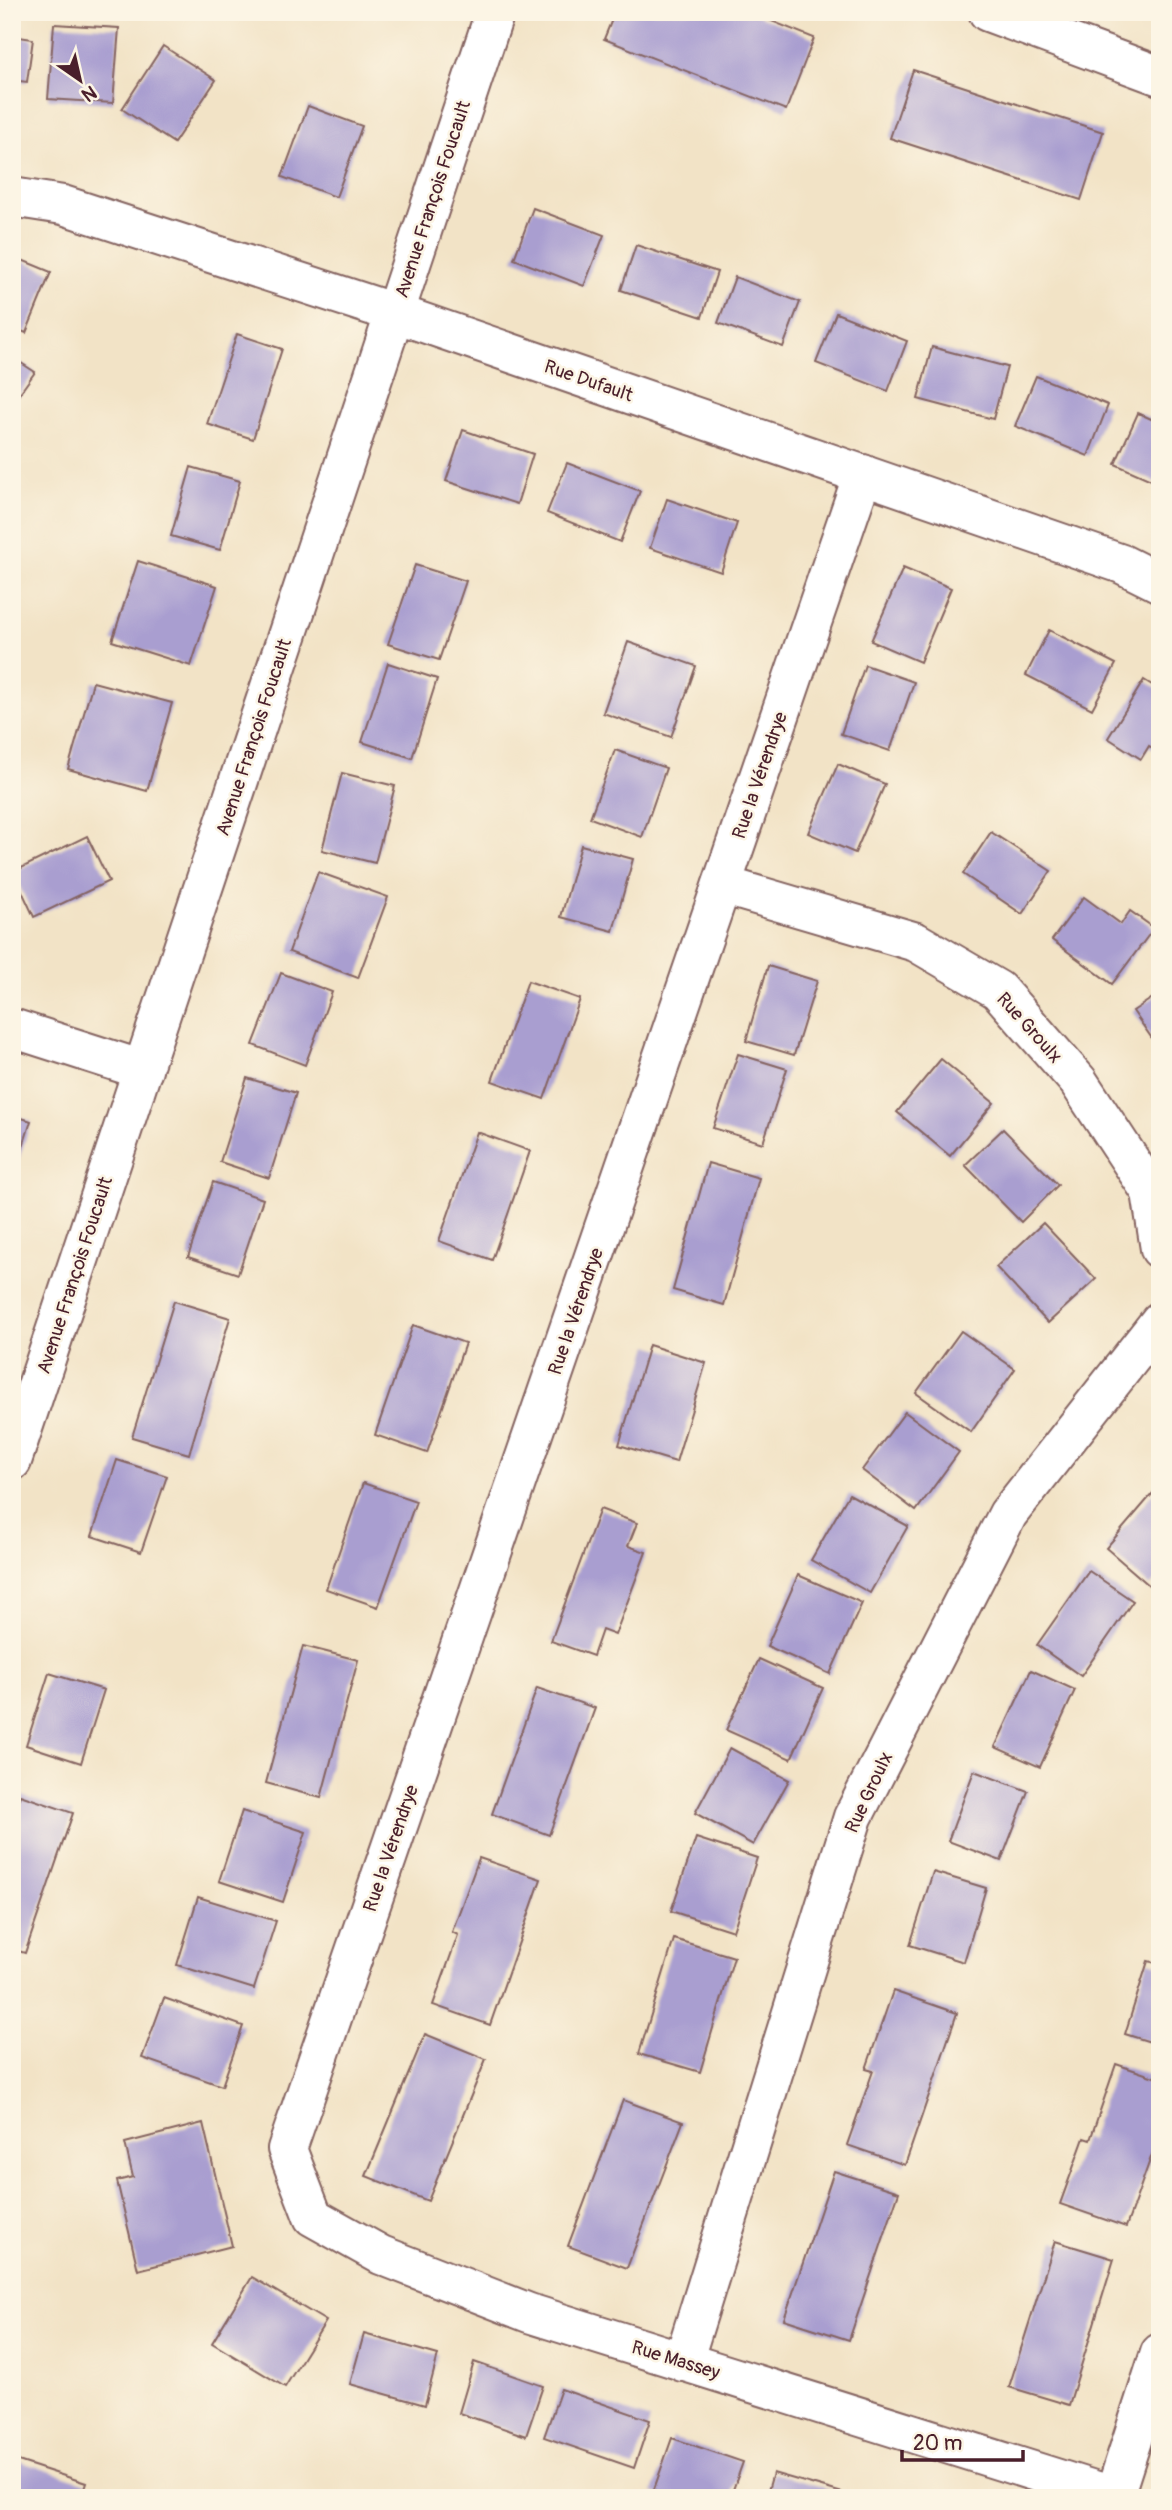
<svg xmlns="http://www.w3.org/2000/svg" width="1172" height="2510" viewBox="0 0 1172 2510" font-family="Pangolin,sans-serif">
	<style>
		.building { fill: #a99ed0 }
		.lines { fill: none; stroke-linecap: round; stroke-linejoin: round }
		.minor-casing { stroke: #856461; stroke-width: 42 }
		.tertiary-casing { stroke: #856461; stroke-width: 42 }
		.minor { stroke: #fff; stroke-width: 38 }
		.tertiary { stroke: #fff; stroke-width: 38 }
		.labels { text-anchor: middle; stroke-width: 5; stroke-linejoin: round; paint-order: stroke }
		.street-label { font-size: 19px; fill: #4a1f2b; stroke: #fcf5e5 }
	</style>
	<rect width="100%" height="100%" fill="#fcf5e5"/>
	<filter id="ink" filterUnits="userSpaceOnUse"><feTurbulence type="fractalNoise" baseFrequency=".0143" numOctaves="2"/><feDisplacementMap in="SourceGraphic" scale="14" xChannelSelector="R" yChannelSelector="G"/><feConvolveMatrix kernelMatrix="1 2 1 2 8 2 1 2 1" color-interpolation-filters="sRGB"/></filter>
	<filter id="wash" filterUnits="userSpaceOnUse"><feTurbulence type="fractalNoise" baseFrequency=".00686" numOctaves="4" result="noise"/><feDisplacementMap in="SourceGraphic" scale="28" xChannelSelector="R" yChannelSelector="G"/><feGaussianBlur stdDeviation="1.57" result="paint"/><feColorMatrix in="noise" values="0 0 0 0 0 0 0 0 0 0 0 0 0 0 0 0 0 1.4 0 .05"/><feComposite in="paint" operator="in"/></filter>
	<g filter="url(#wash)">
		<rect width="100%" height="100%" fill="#f2e3c6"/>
		<g id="blocks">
			<g class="building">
				<polygon points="615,12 749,12 814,38 786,110 604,39"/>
				<polygon points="54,24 119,28 113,103 48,99"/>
				<polygon points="12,36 33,39 27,82 12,80"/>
				<polygon points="163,46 216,80 174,143 122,109"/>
				<polygon points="913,70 1103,132 1081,200 890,138"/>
				<polygon points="308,106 362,126 336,197 282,177"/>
				<polygon points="533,208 604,235 584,286 514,259"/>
				<polygon points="636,245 717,272 702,317 621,290"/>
				<polygon points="12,256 51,272 26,333 12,327"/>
				<polygon points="735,277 800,302 783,347 718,323"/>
				<polygon points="836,313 907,341 888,391 816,363"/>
				<polygon points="237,334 282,349 253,439 207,424"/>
				<polygon points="932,347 1007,367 993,419 918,399"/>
				<polygon points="12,357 35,372 12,404"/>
				<polygon points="1036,376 1108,405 1088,456 1015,426"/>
				<polygon points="1138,413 1160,423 1160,484 1115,464"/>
				<polygon points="463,430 533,454 517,504 446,481"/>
				<polygon points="567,463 640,491 620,542 547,513"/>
				<polygon points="191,467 240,481 220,550 171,536"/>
				<polygon points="667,499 737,523 721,572 650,548"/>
				<polygon points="138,561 217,586 191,666 112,641"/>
				<polygon points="415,565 466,581 439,660 388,644"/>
				<polygon points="903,568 951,588 920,662 871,641"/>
				<polygon points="1049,630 1116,664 1092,709 1026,675"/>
				<polygon points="628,642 696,666 671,737 603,713"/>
				<polygon points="388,663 437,679 412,758 362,742"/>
				<polygon points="865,665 914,682 890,751 841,734"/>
				<polygon points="1144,680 1160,690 1160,753 1149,746 1141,759 1108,738"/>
				<polygon points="93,682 172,703 147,791 68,769"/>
				<polygon points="615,750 666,768 642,837 590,818"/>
				<polygon points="838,764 885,784 855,853 808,833"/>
				<polygon points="342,773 395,786 375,863 322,850"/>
				<polygon points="991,832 1051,871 1022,914 963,874"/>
				<polygon points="87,836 109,881 34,917 13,872"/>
				<polygon points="581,845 633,859 613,931 561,917"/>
				<polygon points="318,872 388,897 358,978 289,952"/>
				<polygon points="1084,897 1121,924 1130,911 1154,928 1112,984 1052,940"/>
				<polygon points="768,966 817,981 794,1055 746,1041"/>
				<polygon points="281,973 332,992 305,1065 253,1045"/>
				<polygon points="528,981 580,999 544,1099 492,1081"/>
				<polygon points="1160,993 1160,1050 1133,1011"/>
				<polygon points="738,1054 787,1069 763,1143 713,1128"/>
				<polygon points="941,1059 994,1103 950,1156 897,1112"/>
				<polygon points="247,1078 296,1093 269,1178 220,1162"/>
				<polygon points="12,1115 31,1121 13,1178 12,1178"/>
				<polygon points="1003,1129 1058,1185 1021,1222 965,1165"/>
				<polygon points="477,1132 530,1151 492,1260 439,1241"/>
				<polygon points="708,1163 759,1178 724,1305 673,1290"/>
				<polygon points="213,1182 263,1199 238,1274 188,1257"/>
				<polygon points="1043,1223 1096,1279 1048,1323 996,1267"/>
				<polygon points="174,1301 230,1318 189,1454 132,1437"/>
				<polygon points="413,1325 465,1343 427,1453 375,1435"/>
				<polygon points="961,1331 1015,1369 971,1432 916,1393"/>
				<polygon points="649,1345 706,1363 676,1462 619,1445"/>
				<polygon points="905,1412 959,1452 916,1511 862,1470"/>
				<polygon points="117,1460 167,1476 141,1552 92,1536"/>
				<polygon points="363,1483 416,1501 378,1607 326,1589"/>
				<polygon points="1153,1493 1160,1499 1160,1575 1150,1586 1106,1548"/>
				<polygon points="849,1494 908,1526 870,1593 811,1560"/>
				<polygon points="600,1509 637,1523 628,1546 646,1552 615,1635 602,1630 593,1656 551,1641"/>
				<polygon points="1089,1571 1133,1601 1081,1676 1037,1645"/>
				<polygon points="798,1575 862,1603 830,1674 767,1646"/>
				<polygon points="303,1646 358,1660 321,1798 266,1783"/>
				<polygon points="759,1659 823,1688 791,1759 726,1730"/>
				<polygon points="1031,1670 1075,1690 1040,1767 995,1747"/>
				<polygon points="49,1673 104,1690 81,1763 26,1745"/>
				<polygon points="537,1688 595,1708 549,1835 492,1814"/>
				<polygon points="730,1748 789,1780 753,1845 695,1813"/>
				<polygon points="974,1771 1028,1791 1001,1861 948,1841"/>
				<polygon points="20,1795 73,1813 25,1953 12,1949 12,1819"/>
				<polygon points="242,1811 306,1832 283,1902 219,1881"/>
				<polygon points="696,1838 757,1858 733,1931 671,1911"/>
				<polygon points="479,1858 541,1879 490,2025 433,2005 458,1935 452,1932"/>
				<polygon points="933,1872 986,1888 964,1962 910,1945"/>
				<polygon points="198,1897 276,1921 254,1989 177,1965"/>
				<polygon points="674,1939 734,1957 700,2072 639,2054"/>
				<polygon points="1148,1961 1160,1964 1160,2045 1125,2034"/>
				<polygon points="893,1991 957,2013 905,2165 847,2145 873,2071 866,2069"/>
				<polygon points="164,1998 243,2026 222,2086 142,2058"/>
				<polygon points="425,2034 486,2059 428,2201 366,2176"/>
				<polygon points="1116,2064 1160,2079 1160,2132 1126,2227 1060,2204 1084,2138 1090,2140"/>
				<polygon points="623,2100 683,2122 627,2268 568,2246"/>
				<polygon points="203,2123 232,2246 138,2270 117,2181 133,2177 125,2143"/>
				<polygon points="834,2171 899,2192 849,2340 784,2319"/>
				<polygon points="1055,2241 1114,2259 1069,2405 1009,2387"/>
				<polygon points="252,2277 326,2321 285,2387 212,2343"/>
				<polygon points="364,2334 438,2355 425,2405 350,2384"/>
				<polygon points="474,2362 543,2386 526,2436 459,2413"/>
				<polygon points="561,2389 650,2420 634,2468 544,2437"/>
				<polygon points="672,2438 743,2462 730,2498 669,2498 653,2492"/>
				<polygon points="12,2459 86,2483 81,2498 12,2498"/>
				<polygon points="773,2473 846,2494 845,2498 766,2498"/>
			</g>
		</g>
	</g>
	<g filter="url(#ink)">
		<use href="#blocks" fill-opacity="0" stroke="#856461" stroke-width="2"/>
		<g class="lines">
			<defs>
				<g id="minor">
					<polyline points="12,197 63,205 395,313 1122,564 1160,583"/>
					<polyline points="863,474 287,2149 313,2217 381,2255 529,2313 1119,2498"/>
					<polyline points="722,885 916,942 998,990 1078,1081 1151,1192 1160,1249"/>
					<polyline points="12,1028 143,1070"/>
					<polyline points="12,1461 495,12"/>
					<polyline points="683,2362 853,1817 1008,1514 1160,1321"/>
					<polyline points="1114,2496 1160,2353"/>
				</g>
				<polyline id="tertiary" points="988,12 1160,76"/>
			</defs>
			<use href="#minor" class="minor-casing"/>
			<use href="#tertiary" class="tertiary-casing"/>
			<use href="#minor" class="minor"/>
			<use href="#tertiary" class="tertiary"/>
		</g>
	</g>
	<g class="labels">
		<g class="street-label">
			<text transform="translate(432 199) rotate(-72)" y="7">Avenue François Foucault</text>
			<text transform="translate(589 380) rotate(19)" y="7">Rue Dufault</text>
			<text transform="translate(253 737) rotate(-72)" y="7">Avenue François Foucault</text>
			<text transform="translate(759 775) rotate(-71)" y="7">Rue la Vérendrye</text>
			<text transform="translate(1030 1027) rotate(48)" y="7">Rue Groulx</text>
			<text transform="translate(74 1275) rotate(-72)" y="7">Avenue François Foucault</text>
			<text transform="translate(575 1311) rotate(-71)" y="7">Rue la Vérendrye</text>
			<text transform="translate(868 1792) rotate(-65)" y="7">Rue Groulx</text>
			<text transform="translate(390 1848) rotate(-71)" y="7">Rue la Vérendrye</text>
			<text transform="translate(676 2359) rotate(17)" y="7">Rue Massey</text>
		</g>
	</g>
	<rect width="1172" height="2510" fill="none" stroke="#fcf5e5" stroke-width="42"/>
	<g transform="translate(80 80) rotate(146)" stroke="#fcf5e5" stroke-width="5" paint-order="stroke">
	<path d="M0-5L12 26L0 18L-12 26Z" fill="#4a1f2b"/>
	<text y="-10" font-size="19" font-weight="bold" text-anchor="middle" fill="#4a1f2b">N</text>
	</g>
	<path d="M902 2450v10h121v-10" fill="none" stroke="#4a1f2b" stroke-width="3.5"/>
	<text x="913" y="2450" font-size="21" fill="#4a1f2b" stroke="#fcf5e5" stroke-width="5" paint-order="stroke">20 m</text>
</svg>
